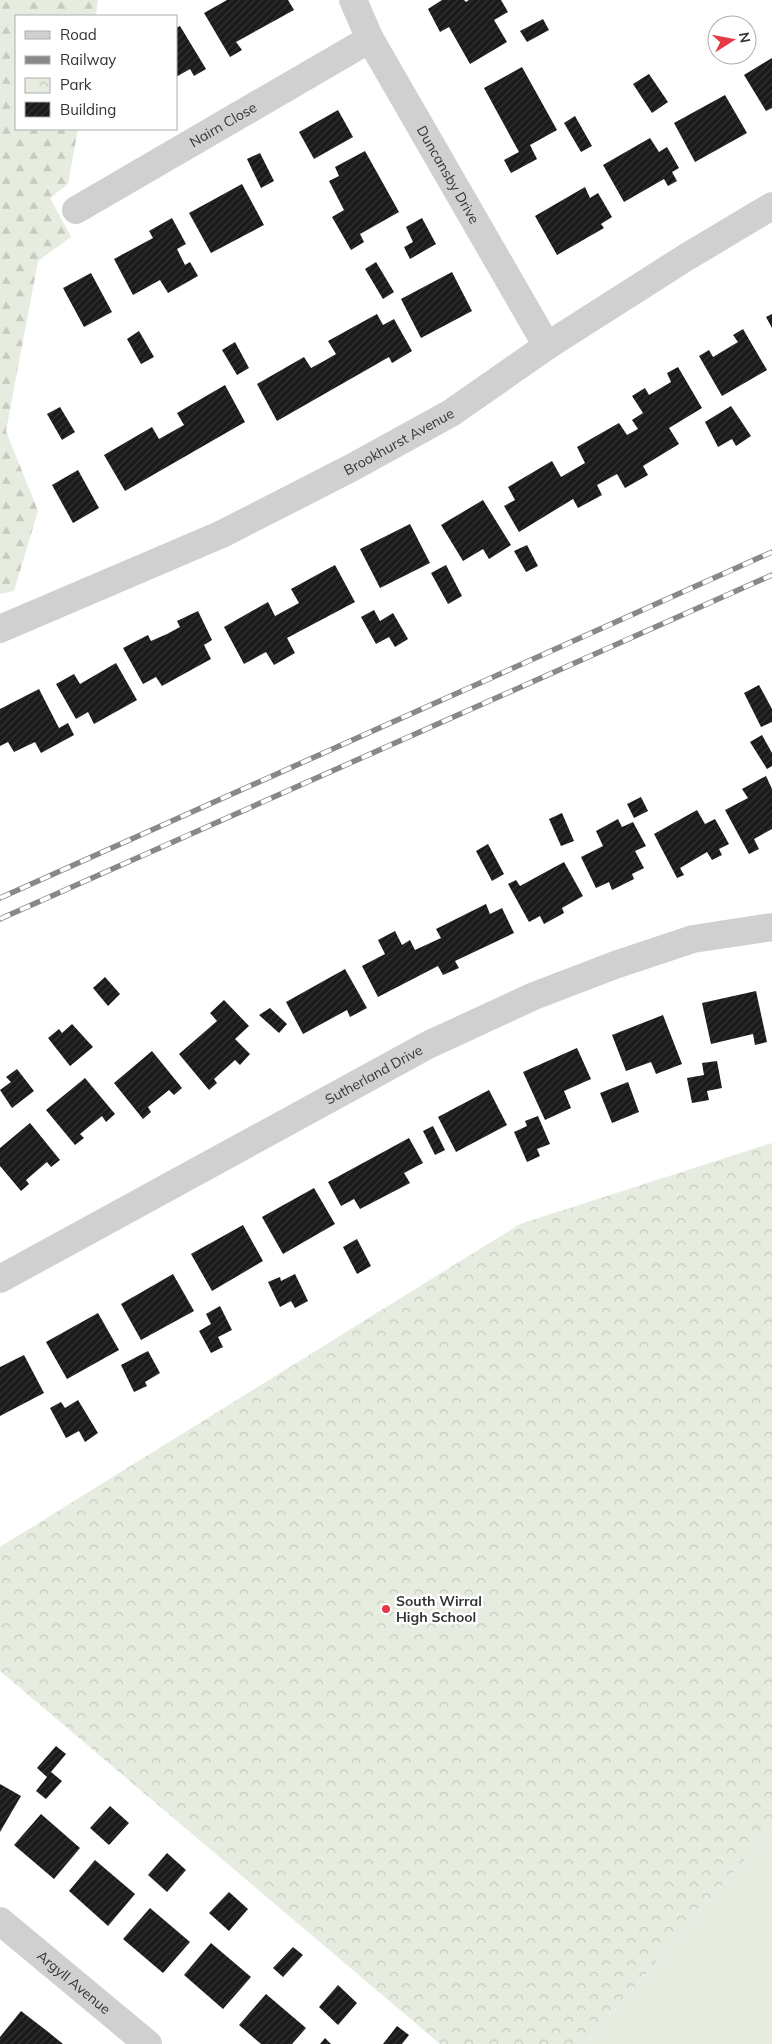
<svg xmlns="http://www.w3.org/2000/svg" width="772" height="2044" viewBox="0 0 772 2044" font-family="Mulish,sans-serif">
	<style>
		.grass { fill: #e6ecdf }
		.forest { fill: url(#forest-firs) }
		.park { fill: url(#park-crowns) }
		.building { fill: url(#building-hatch) }
		.lines { fill: none; stroke-linecap: round; stroke-linejoin: round }
		.minor { stroke: #d0d0d0; stroke-width: 28 }
		.rail-casing { stroke: #888; stroke-width: 5.5 }
		.rail { stroke: #fff; stroke-width: 4; stroke-dasharray: 11; stroke-linecap: butt }
		.poi-dot { fill: #e63946; stroke: #fff; stroke-width: 2 }
		.labels { text-anchor: middle; stroke-width: 5; stroke-linejoin: round; paint-order: stroke }
		.street-label { font-size: 14px; fill: #333; stroke: #fff }
		.poi-label { font-size: 14px; font-weight: bold; fill: #333; stroke: #fff; text-anchor: start }
	</style>
	<defs>
		<pattern id="forest-firs" width="22" height="20" patternUnits="userSpaceOnUse" patternTransform="scale(1.25)"><rect width="22" height="20" fill="#e6ecdf"/><path d="M5 1l3.5 6h-7zM16 11l3.5 6h-7z" fill="#c6cbc0"/></pattern>
		<pattern id="park-crowns" width="20" height="18" patternUnits="userSpaceOnUse" patternTransform="scale(1.25)"><rect width="20" height="18" fill="#e6ecdf"/><path d="M2 6a3 3 0 1 1 6 0M12 15a3 3 0 1 1 6 0" fill="none" stroke="#c6cbc0"/></pattern>
		<pattern id="building-hatch" width="6" height="6" patternUnits="userSpaceOnUse" patternTransform="scale(1.25)"><rect width="6" height="6" fill="#1a1a1a"/><path d="M-1 1l2-2M0 6l6-6M5 7l2-2" fill="none" stroke="#333"/></pattern>
	</defs>
	<rect width="100%" height="100%" fill="#fff"/>
	<polygon class="grass" points="772,1828 772,2044 585,2044"/>
	<polygon class="forest" points="0,0 98,0 96,16 16,16 16,129 78,129 68,184 50,198 71,237 38,261 6,431 38,511 14,591 0,594"/>
	<polygon class="park" points="772,1143 772,1828 585,2044 440,2044 0,1671 0,1547 520,1224"/>
	<g class="building">
		<polygon points="227,0 288,0 294,10 236,42 242,50 230,57 204,13"/>
		<polygon points="442,0 464,0 466,2 469,0 501,0 508,12 494,20 507,42 470,64 449,27 440,32 428,9"/>
		<polygon points="543,19 549,30 527,42 520,31"/>
		<polygon points="180,26 206,69 194,76 190,69 176,77 176,28"/>
		<polygon points="772,58 772,108 766,111 744,75"/>
		<polygon points="522,67 557,130 530,145 537,159 511,173 504,160 519,152 484,88"/>
		<polygon points="649,74 668,102 652,113 633,84"/>
		<polygon points="725,95 747,133 695,162 674,123"/>
		<polygon points="338,110 353,137 314,159 299,132"/>
		<polygon points="575,116 592,146 581,152 564,123"/>
		<polygon points="650,138 659,152 667,147 679,168 672,172 677,181 668,186 664,179 624,202 603,165"/>
		<polygon points="365,151 399,212 360,234 364,242 351,250 332,217 344,210 329,181 339,176 335,167"/>
		<polygon points="260,153 274,181 261,188 247,159"/>
		<polygon points="242,184 264,225 211,253 189,213"/>
		<polygon points="585,187 590,198 598,193 612,217 601,224 604,228 557,255 535,216"/>
		<polygon points="172,218 186,244 177,249 185,265 190,262 198,276 168,293 160,280 133,295 114,259 153,238 149,231"/>
		<polygon points="422,218 436,244 410,259 404,247 413,242 406,227"/>
		<polygon points="376,262 394,292 383,299 365,269"/>
		<polygon points="452,272 472,311 421,338 401,299"/>
		<polygon points="91,273 112,312 84,327 63,288"/>
		<polygon points="377,314 383,325 394,319 412,351 392,363 389,357 277,421 257,384 304,357 311,368 324,361 336,354 328,341"/>
		<polygon points="772,314 772,328 766,317"/>
		<polygon points="743,329 767,370 722,396 699,356 709,350 713,357 738,342 733,335"/>
		<polygon points="139,331 154,357 141,364 127,339"/>
		<polygon points="235,342 249,368 237,375 222,350"/>
		<polygon points="678,367 702,408 669,428 679,444 643,466 648,475 625,488 617,474 597,485 602,495 578,508 573,499 519,532 504,506 515,500 508,487 552,461 561,477 585,463 577,447 619,423 627,435 638,429 632,420 643,413 632,396 645,388 649,395 671,382 667,373"/>
		<polygon points="225,385 245,422 125,491 104,455 152,427 159,439 184,425 177,413"/>
		<polygon points="731,406 751,436 736,446 732,439 718,447 705,422"/>
		<polygon points="60,407 75,432 62,440 47,414"/>
		<polygon points="78,470 99,508 73,523 52,485"/>
		<polygon points="483,500 511,545 489,559 483,549 463,561 441,525"/>
		<polygon points="410,524 430,563 380,588 360,549"/>
		<polygon points="527,545 538,566 526,572 514,551"/>
		<polygon points="335,565 355,602 287,638 295,653 274,665 266,652 244,664 224,627 268,602 275,616 299,603 291,589"/>
		<polygon points="446,565 462,596 448,604 431,573"/>
		<polygon points="374,610 380,621 393,613 408,639 395,647 389,637 376,644 361,617"/>
		<polygon points="198,611 212,640 204,645 211,659 162,686 156,677 143,684 123,648 148,635 151,641 167,634 180,627 177,621"/>
		<polygon points="116,663 137,700 94,724 88,712 76,719 56,684 74,674 80,684"/>
		<polygon points="759,685 772,709 772,722 761,727 744,693"/>
		<polygon points="39,689 59,728 68,723 74,735 41,753 35,742 14,752 8,742 0,746 0,709"/>
		<polygon points="762,735 772,753 772,766 767,769 750,742"/>
		<polygon points="766,776 772,789 772,829 754,839 759,849 749,854 725,810 748,798 742,789"/>
		<polygon points="641,797 648,811 634,818 627,804"/>
		<polygon points="697,810 705,824 715,819 729,844 719,849 722,855 712,860 707,852 680,868 684,875 677,878 654,834"/>
		<polygon points="562,813 574,841 561,846 549,819"/>
		<polygon points="618,819 622,827 633,822 646,846 635,851 644,868 632,874 634,879 612,890 609,882 596,888 581,857 603,846 596,831"/>
		<polygon points="488,844 504,874 492,881 476,851"/>
		<polygon points="564,862 583,896 562,908 564,913 544,924 540,916 529,922 508,884 516,880 520,886"/>
		<polygon points="486,904 490,914 502,908 514,933 455,961 459,968 443,975 438,966 378,997 362,966 385,954 378,940 395,931 402,945 410,940 415,950 441,938 436,929"/>
		<polygon points="345,969 367,1008 350,1017 347,1010 303,1034 286,1002"/>
		<polygon points="105,977 120,994 108,1006 93,988"/>
		<polygon points="756,991 767,1042 755,1045 753,1034 711,1044 702,1003"/>
		<polygon points="224,1000 249,1026 235,1039 250,1054 240,1065 235,1060 214,1079 217,1083 209,1090 179,1054 217,1021 210,1013"/>
		<polygon points="270,1008 287,1024 279,1033 259,1015"/>
		<polygon points="663,1015 682,1064 656,1074 651,1062 626,1071 612,1035"/>
		<polygon points="72,1024 93,1047 70,1066 48,1038 59,1029 62,1033"/>
		<polygon points="577,1048 591,1079 564,1091 571,1108 545,1120 523,1072"/>
		<polygon points="152,1051 182,1088 174,1095 169,1090 148,1107 151,1112 143,1119 114,1083"/>
		<polygon points="717,1061 722,1088 707,1091 709,1100 692,1103 687,1078 704,1075 702,1063"/>
		<polygon points="17,1069 34,1091 12,1108 0,1090 11,1082 6,1077"/>
		<polygon points="85,1078 115,1114 106,1122 102,1116 80,1134 84,1138 75,1145 46,1110"/>
		<polygon points="628,1082 639,1112 612,1123 600,1093"/>
		<polygon points="489,1090 507,1125 456,1152 438,1117"/>
		<polygon points="538,1116 550,1144 537,1149 540,1156 527,1162 514,1132 527,1126 525,1121"/>
		<polygon points="30,1123 60,1160 51,1167 47,1162 26,1180 29,1184 21,1191 0,1166 0,1148"/>
		<polygon points="433,1126 445,1150 435,1155 423,1131"/>
		<polygon points="409,1138 423,1163 404,1173 410,1183 360,1209 354,1199 341,1206 328,1182"/>
		<polygon points="314,1188 335,1224 283,1254 262,1217"/>
		<polygon points="243,1225 263,1261 212,1291 191,1254"/>
		<polygon points="357,1239 371,1266 357,1274 343,1247"/>
		<polygon points="173,1274 194,1311 141,1340 121,1304"/>
		<polygon points="295,1274 308,1301 295,1308 291,1301 280,1307 268,1282 280,1277 281,1281"/>
		<polygon points="220,1306 232,1330 218,1337 223,1347 211,1353 199,1331 211,1324 206,1314"/>
		<polygon points="98,1313 119,1350 67,1379 46,1342"/>
		<polygon points="148,1351 160,1373 145,1382 147,1386 134,1392 121,1365"/>
		<polygon points="24,1355 44,1393 0,1416 0,1367"/>
		<polygon points="78,1400 98,1433 85,1442 79,1431 66,1438 50,1408 61,1402 65,1408"/>
		<polygon points="56,1746 66,1754 51,1772 62,1781 46,1799 36,1791 47,1777 37,1768"/>
		<polygon points="0,1784 21,1796 0,1832"/>
		<polygon points="110,1806 129,1823 109,1845 90,1828"/>
		<polygon points="41,1814 80,1848 54,1879 14,1845"/>
		<polygon points="167,1853 186,1870 167,1892 148,1875"/>
		<polygon points="95,1860 135,1894 108,1926 69,1891"/>
		<polygon points="229,1892 248,1909 229,1931 209,1913"/>
		<polygon points="150,1908 190,1942 163,1973 123,1939"/>
		<polygon points="211,1943 251,1977 223,2009 184,1975"/>
		<polygon points="293,1947 303,1955 283,1977 273,1968"/>
		<polygon points="338,1985 357,2003 338,2025 319,2007"/>
		<polygon points="266,1994 306,2028 292,2044 261,2044 239,2025"/>
		<polygon points="21,2011 47,2031 63,2044 0,2044 0,2037"/>
		<polygon points="397,2026 409,2035 402,2044 383,2044"/>
		<polygon points="325,2038 331,2044 320,2044"/>
	</g>
	<g class="lines">
		<g class="minor">
			<path id="s1" d="M353,0L370,39L547,346"/>
			<path id="s2" d="M76,210L370,39"/>
			<path id="s3" d="M0,629L222,534L353,467L451,413L547,346L685,258L772,206"/>
			<path id="s4" d="M0,1279L428,1045L534,996L615,965L693,939L772,927"/>
			<path id="s5" d="M0,1921L148,2044"/>
		</g>
		<defs>
			<g id="rail">
				<polyline points="0,898 772,552"/>
				<polyline points="0,919 772,575"/>
			</g>
		</defs>
		<use href="#rail" class="rail-casing"/>
		<use href="#rail" class="rail"/>
	</g>
	<circle class="poi-dot" cx="386" cy="1609" r="5"/>
	<g class="labels">
		<g class="street-label">
			<text dy="5" stroke="none"><textPath href="#s2" startOffset="170">Nairn Close</textPath></text>
			<text dy="5" stroke="none"><textPath href="#s1" startOffset="199">Duncansby Drive</textPath></text>
			<text dy="5" stroke="none"><textPath href="#s3" startOffset="441">Brookhurst Avenue</textPath></text>
			<text dy="5" stroke="none"><textPath href="#s4" startOffset="426">Sutherland Drive</textPath></text>
			<text dy="5" stroke="none"><textPath href="#s5" startOffset="96">Argyll Avenue</textPath></text>
		</g>
		<g class="poi-label">
			<text x="396" y="1606">South Wirral<tspan x="396" dy="16">High School</tspan></text>
		</g>
	</g>
	<rect x="15" y="15" width="162" height="115" fill="#ffffff" stroke="#adadad"/>
	<rect x="25" y="31" width="25" height="8" fill="#d0d0d0" stroke="#adadad"/>
	<text x="60" y="40" font-size="15" fill="#333333">Road</text>
	<rect x="25" y="56" width="25" height="8" fill="#888888" stroke="#adadad"/>
	<text x="60" y="65" font-size="15" fill="#333333">Railway</text>
	<rect x="25" y="78" width="25" height="15" fill="url(#park-crowns)" stroke="#adadad"/>
	<text x="60" y="90" font-size="15" fill="#333333">Park</text>
	<rect x="25" y="102" width="25" height="15" fill="url(#building-hatch)" stroke="#adadad"/>
	<text x="60" y="115" font-size="15" fill="#333333">Building</text>
	<g transform="translate(732 40) rotate(79)"><circle r="24" fill="#ffffff" stroke="#adadad"/>
	<path d="M0-4L9 19L0 12L-9 19Z" fill="#e63946"/>
	<text y="-8" font-size="14" font-weight="bold" text-anchor="middle" fill="#333333">N</text>
	</g>
</svg>
